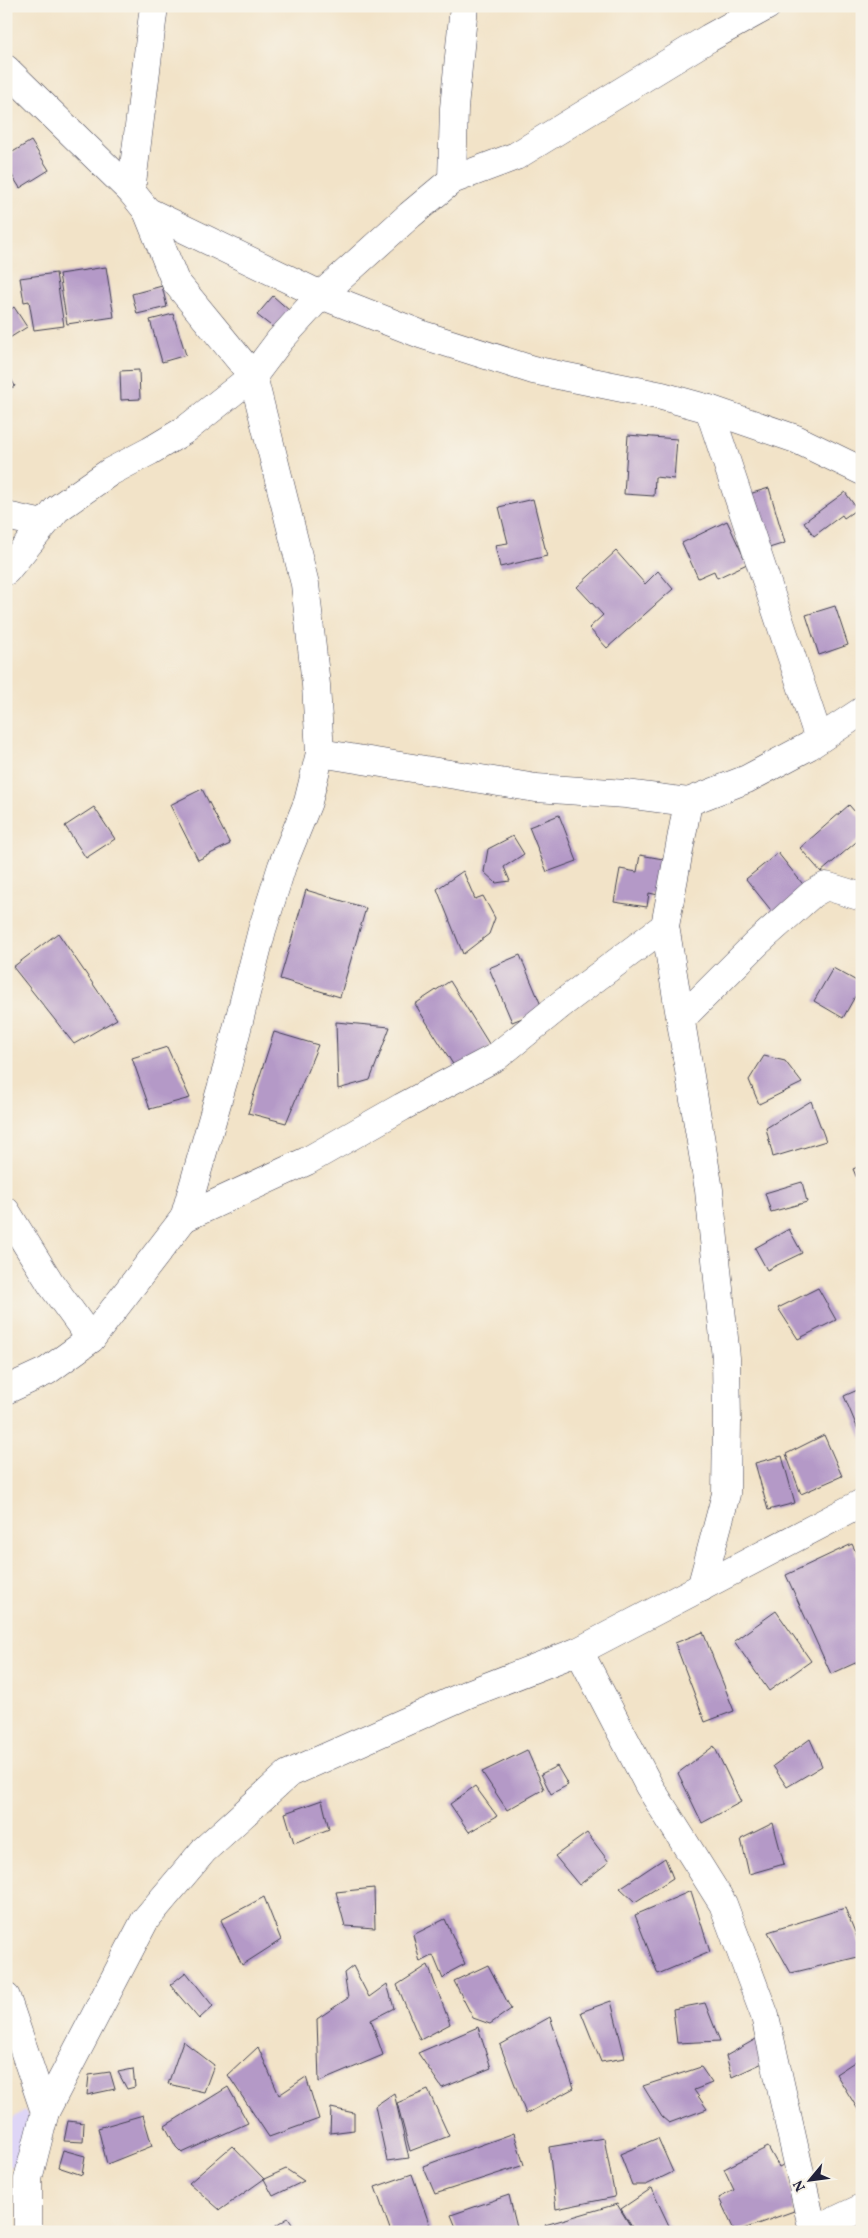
<svg xmlns="http://www.w3.org/2000/svg" width="868" height="2238" viewBox="0 0 868 2238" font-family="Vollkorn,serif">
	<style>
		.built { fill: #ded5f6 }
		.building { fill: #b499c7 }
		.lines { fill: none; stroke-linecap: round; stroke-linejoin: round }
		.street-casing { stroke: #413f50; stroke-width: 29 }
		.secondary-casing { stroke: #413f50; stroke-width: 29 }
		.street { stroke: #fff; stroke-width: 28 }
		.secondary { stroke: #fff; stroke-width: 28 }
	</style>
	<rect width="100%" height="100%" fill="#f7f3e8"/>
	<filter id="ink" filterUnits="userSpaceOnUse"><feTurbulence type="fractalNoise" baseFrequency=".02" numOctaves="2"/><feDisplacementMap in="SourceGraphic" scale="10" xChannelSelector="R" yChannelSelector="G"/><feConvolveMatrix kernelMatrix="1 2 1 2 8 2 1 2 1" color-interpolation-filters="sRGB"/></filter>
	<filter id="wash" filterUnits="userSpaceOnUse"><feTurbulence type="fractalNoise" baseFrequency=".0096" numOctaves="4" result="noise"/><feDisplacementMap in="SourceGraphic" scale="20" xChannelSelector="R" yChannelSelector="G"/><feGaussianBlur stdDeviation="1.12" result="paint"/><feColorMatrix in="noise" values="0 0 0 0 0 0 0 0 0 0 0 0 0 0 0 0 0 1.4 0 .05"/><feComposite in="paint" operator="in"/></filter>
	<g filter="url(#wash)">
		<rect width="100%" height="100%" fill="#f2e3c8"/>
		<polygon class="built" points="25,2110 39,2134 20,2146 26,2157 6,2169 6,2123"/>
		<g id="blocks">
			<g class="building">
				<polygon points="31,141 49,170 20,188 6,166 6,156"/>
				<polygon points="106,267 114,317 67,324 59,274"/>
				<polygon points="56,273 64,326 34,330 29,301 24,302 20,278"/>
				<polygon points="162,286 167,307 137,314 132,294"/>
				<polygon points="273,296 290,311 275,329 257,315"/>
				<polygon points="14,307 27,327 8,339 6,313"/>
				<polygon points="173,314 186,355 162,362 150,320"/>
				<polygon points="6,370 15,386 6,391"/>
				<polygon points="139,370 140,399 121,400 120,371"/>
				<polygon points="628,435 677,439 674,479 655,477 654,496 624,494"/>
				<polygon points="769,488 785,543 766,549 749,494"/>
				<polygon points="845,492 857,509 844,518 842,515 814,536 804,522"/>
				<polygon points="533,499 547,556 500,567 495,545 508,543 499,507"/>
				<polygon points="727,521 747,564 717,578 714,571 698,578 682,543"/>
				<polygon points="616,551 645,584 658,571 673,589 607,648 589,628 603,615 577,587"/>
				<polygon points="835,606 848,645 819,655 806,615"/>
				<polygon points="202,789 230,844 198,860 170,805"/>
				<polygon points="849,805 862,820 862,837 821,872 800,848"/>
				<polygon points="94,807 115,839 86,858 65,826"/>
				<polygon points="559,815 577,861 547,872 529,827"/>
				<polygon points="513,836 524,854 504,867 510,881 496,883 484,872 488,849"/>
				<polygon points="778,853 806,888 774,914 746,879"/>
				<polygon points="640,855 669,860 663,896 649,893 647,907 614,902 620,869 637,872"/>
				<polygon points="463,871 475,899 483,896 495,918 489,934 463,954 437,889"/>
				<polygon points="306,890 366,908 340,997 280,979"/>
				<polygon points="58,933 117,1019 74,1044 13,967"/>
				<polygon points="520,955 543,1010 512,1022 489,968"/>
				<polygon points="833,968 862,984 843,1018 814,1001"/>
				<polygon points="450,981 491,1047 456,1069 415,1004"/>
				<polygon points="336,1022 390,1027 370,1080 338,1089"/>
				<polygon points="274,1032 318,1045 286,1123 248,1113"/>
				<polygon points="167,1047 190,1098 150,1109 132,1058"/>
				<polygon points="764,1056 785,1061 802,1083 759,1104 749,1080"/>
				<polygon points="811,1101 826,1141 773,1157 766,1128"/>
				<polygon points="862,1165 862,1190 853,1169"/>
				<polygon points="802,1182 807,1202 771,1212 765,1193"/>
				<polygon points="789,1229 802,1253 767,1270 755,1248"/>
				<polygon points="818,1288 836,1320 798,1339 778,1308"/>
				<polygon points="862,1388 862,1439 844,1396"/>
				<polygon points="824,1435 842,1476 801,1494 786,1454"/>
				<polygon points="782,1456 795,1503 768,1510 755,1463"/>
				<polygon points="852,1544 862,1565 862,1660 831,1674 786,1575"/>
				<polygon points="776,1611 811,1661 769,1691 734,1641"/>
				<polygon points="703,1632 734,1711 705,1722 675,1643"/>
				<polygon points="810,1739 822,1766 787,1787 773,1766"/>
				<polygon points="714,1746 741,1802 702,1823 678,1773"/>
				<polygon points="527,1750 544,1789 507,1810 482,1772"/>
				<polygon points="557,1766 568,1785 551,1794 541,1774"/>
				<polygon points="475,1786 497,1816 469,1832 450,1804"/>
				<polygon points="322,1800 329,1829 294,1843 285,1813"/>
				<polygon points="773,1823 784,1864 749,1874 741,1839"/>
				<polygon points="587,1833 609,1862 579,1885 555,1856"/>
				<polygon points="665,1858 673,1878 635,1902 620,1888"/>
				<polygon points="374,1888 375,1928 345,1926 336,1892"/>
				<polygon points="691,1891 710,1952 658,1974 635,1915"/>
				<polygon points="264,1897 281,1940 242,1965 221,1920"/>
				<polygon points="845,1908 862,1949 862,1956 791,1973 768,1932"/>
				<polygon points="445,1919 465,1964 450,1972 443,1979 433,1955 420,1962 413,1935"/>
				<polygon points="428,1965 450,2024 420,2040 397,1985"/>
				<polygon points="488,1965 511,2009 490,2024 473,2018 454,1981"/>
				<polygon points="353,1966 369,1997 387,1984 394,2008 371,2020 383,2055 319,2082 317,2019 348,1998 344,1973"/>
				<polygon points="186,1972 213,2006 199,2019 170,1985"/>
				<polygon points="611,2001 625,2058 601,2062 581,2012"/>
				<polygon points="705,2003 720,2041 677,2043 673,2009"/>
				<polygon points="550,2017 574,2088 526,2114 500,2045"/>
				<polygon points="478,2027 491,2068 442,2088 418,2053"/>
				<polygon points="756,2039 767,2061 732,2077 726,2056"/>
				<polygon points="183,2041 214,2065 204,2092 168,2084"/>
				<polygon points="258,2047 279,2095 306,2077 319,2119 269,2137 228,2075"/>
				<polygon points="862,2057 862,2116 836,2074"/>
				<polygon points="701,2067 712,2083 694,2090 707,2109 669,2123 662,2117 643,2086"/>
				<polygon points="133,2069 135,2087 127,2089 118,2072"/>
				<polygon points="110,2072 115,2089 87,2095 89,2075"/>
				<polygon points="228,2087 248,2123 182,2153 176,2147 165,2126"/>
				<polygon points="428,2090 449,2136 410,2151 397,2103"/>
				<polygon points="394,2093 409,2158 387,2161 375,2106"/>
				<polygon points="331,2108 354,2113 354,2130 330,2133"/>
				<polygon points="143,2115 152,2146 107,2164 98,2128"/>
				<polygon points="68,2121 84,2123 83,2142 64,2141"/>
				<polygon points="514,2133 524,2165 435,2194 423,2166"/>
				<polygon points="604,2138 615,2197 556,2209 549,2147"/>
				<polygon points="658,2138 673,2172 646,2185 632,2185 620,2154"/>
				<polygon points="232,2146 264,2179 220,2210 189,2183"/>
				<polygon points="768,2147 779,2167 787,2163 794,2211 735,2232 719,2198 734,2190 724,2169"/>
				<polygon points="63,2150 85,2156 82,2175 58,2167"/>
				<polygon points="286,2169 304,2181 273,2196 264,2179"/>
				<polygon points="412,2174 432,2232 391,2232 375,2187"/>
				<polygon points="652,2188 655,2196 672,2232 635,2232 621,2209"/>
				<polygon points="509,2195 518,2232 458,2232 451,2215"/>
				<polygon points="617,2204 634,2232 548,2232 545,2225"/>
				<polygon points="288,2218 297,2232 267,2232"/>
			</g>
		</g>
	</g>
	<g filter="url(#ink)">
		<use href="#blocks" fill-opacity="0" stroke="#413f50" stroke-width="1"/>
		<g class="lines">
			<defs>
				<g id="street">
					<polyline points="6,69 131,191 147,211 321,295 423,335 533,370 662,396 709,409 796,439 862,471"/>
					<polyline points="452,180 454,108 464,6"/>
					<polyline points="131,191 154,6"/>
					<polyline points="709,409 819,739"/>
					<polyline points="6,516 43,524"/>
					<polyline points="6,571 57,509 110,472 150,451 185,430 253,376 280,340 321,295 410,215 452,180 516,156 709,38 767,6"/>
					<polyline points="320,753 536,788 626,794 688,802 747,779 809,746 862,711"/>
					<polyline points="688,802 665,926 709,1190 726,1358 727,1421 726,1494 701,1588"/>
					<polyline points="681,1019 757,943 812,894 826,886 862,897"/>
					<polyline points="6,1211 51,1284 91,1339"/>
					<polyline points="184,1218 307,1161 402,1107 496,1057 564,1002 665,926"/>
					<polyline points="6,1390 47,1371 91,1339 184,1218 227,1068 262,930 282,866 308,802 320,753 316,685 305,584 253,376 175,281 147,211"/>
					<polyline points="579,1651 649,1786 723,1904 765,2016 813,2231"/>
					<polyline points="6,1997 45,2112"/>
					<polyline points="28,2232 28,2179 45,2112 145,1920 204,1850 288,1774 468,1694 579,1651 862,1503"/>
				</g>
				<polyline id="secondary" points="811,2232 862,2208"/>
			</defs>
			<use href="#street" class="street-casing"/>
			<use href="#secondary" class="secondary-casing"/>
			<use href="#street" class="street"/>
			<use href="#secondary" class="secondary"/>
		</g>
	</g>
	<rect width="868" height="2238" fill="none" stroke="#f7f3e8" stroke-width="25"/>
	<g transform="translate(810 2180) rotate(241)" stroke="#f7f3e8" stroke-width="4" paint-order="stroke">
	<path d="M0-4L9 19L0 12L-9 19Z" fill="#22223b"/>
	<text y="-8" font-size="14" font-weight="bold" text-anchor="middle" fill="#22223b">N</text>
	</g>
</svg>
